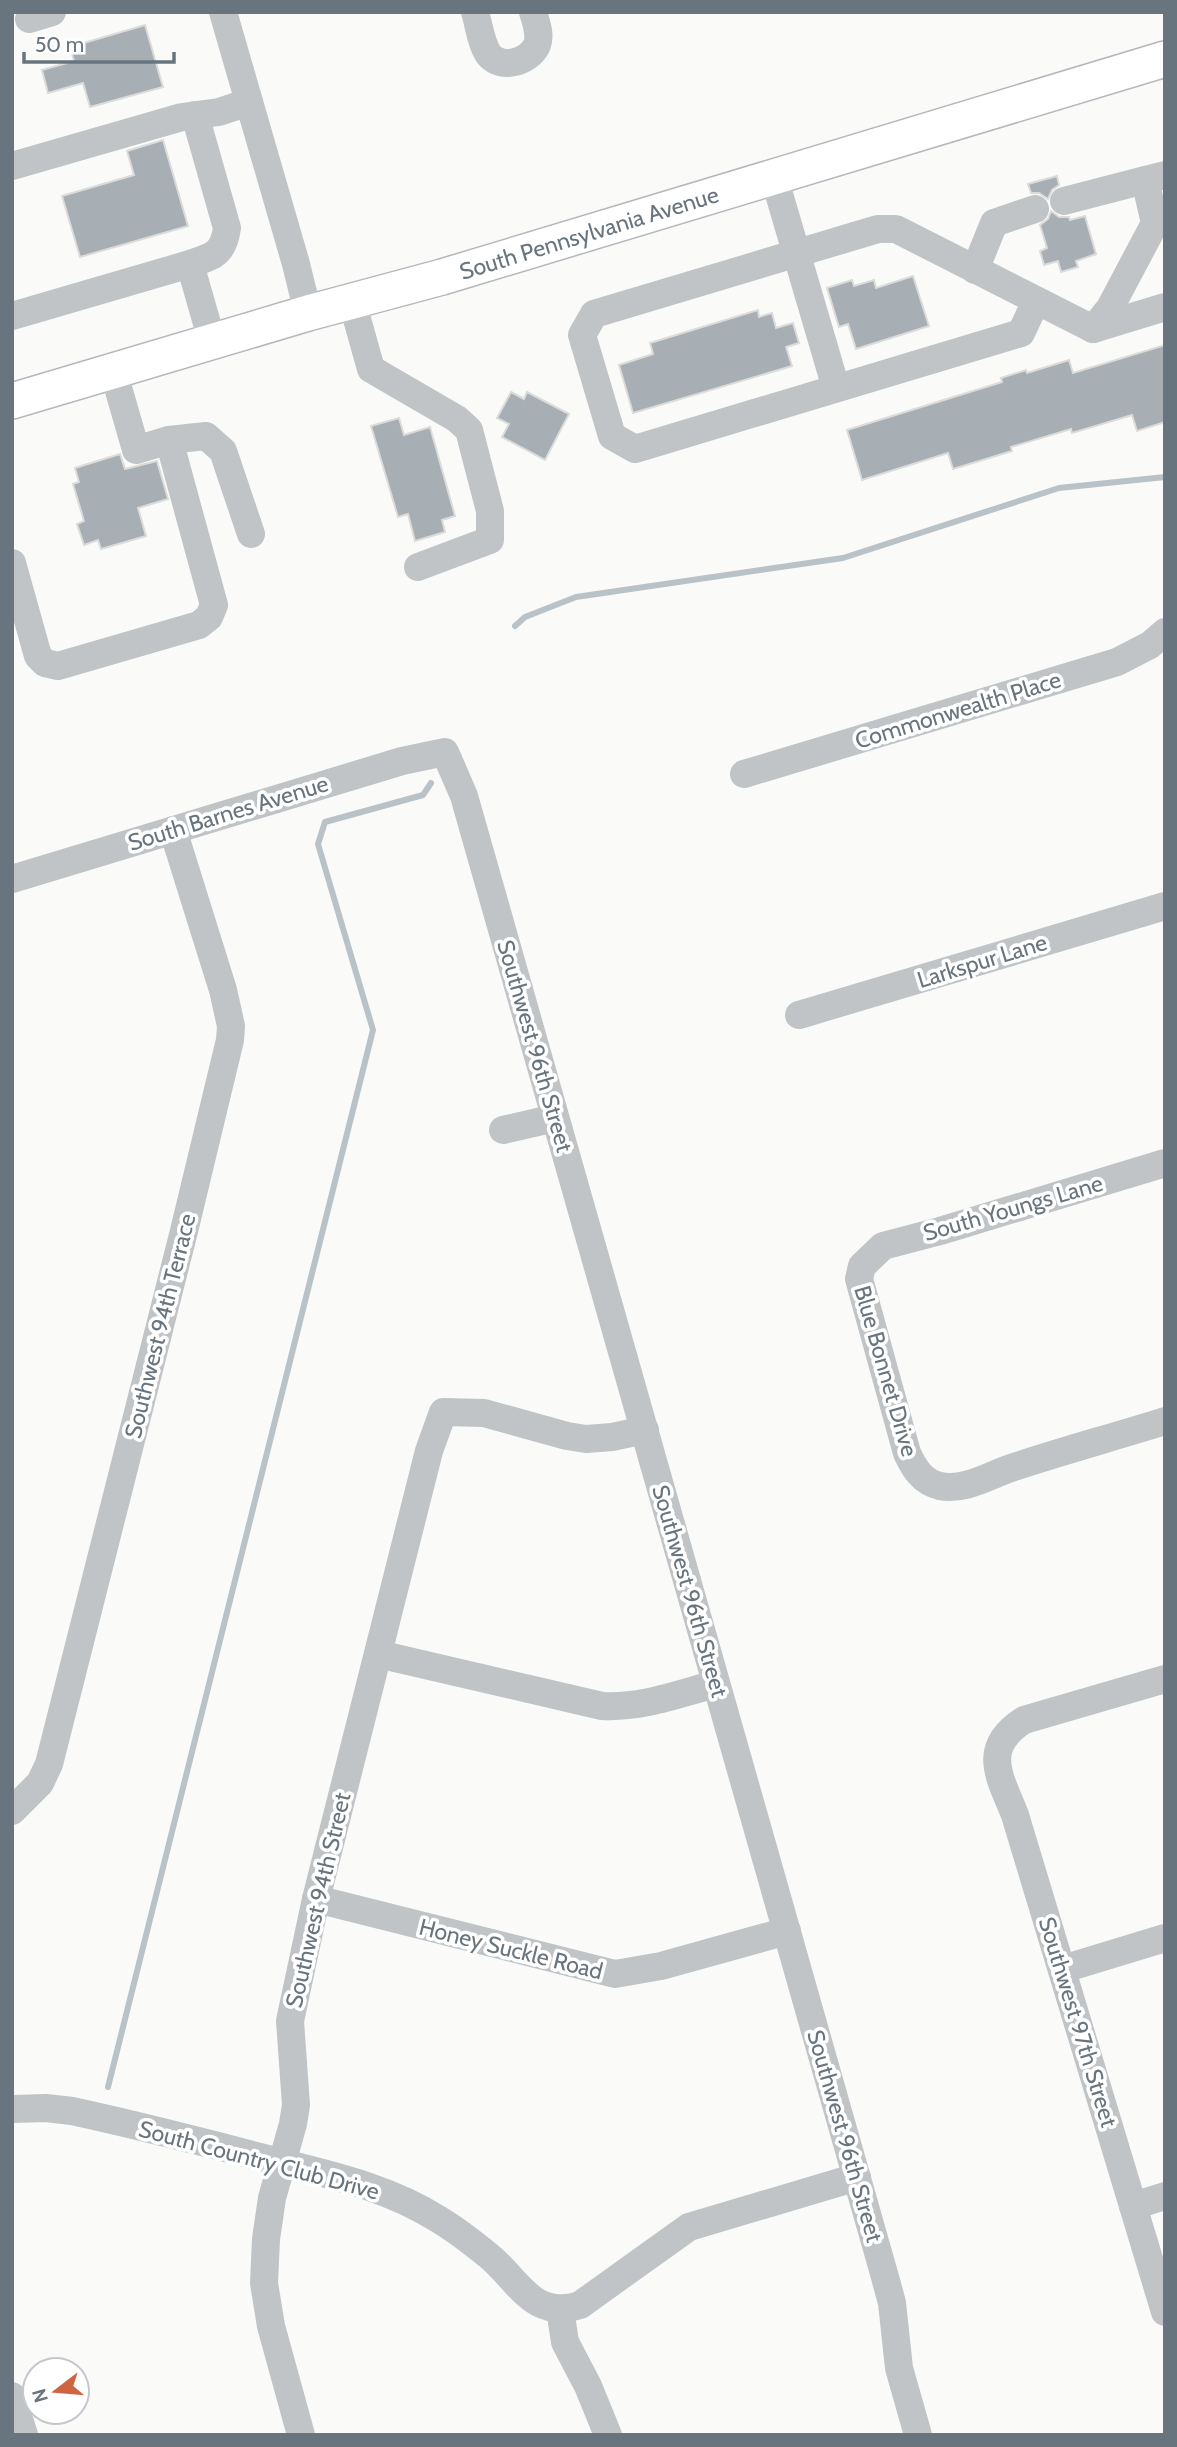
<svg xmlns="http://www.w3.org/2000/svg" width="1177" height="2447" viewBox="0 0 1177 2447" font-family="Cabin,sans-serif">
	<style>
		.lines { fill: none; stroke-linecap: round; stroke-linejoin: round }
		.stream { stroke: #b9c2c7; stroke-width: 6 }
		.building { fill: #a7aeb4; stroke: #dbdbda; stroke-width: 2 }
		.major-casing { stroke: #b4b8bb; stroke-width: 38 }
		.minor { stroke: #c0c4c7; stroke-width: 28 }
		.major { stroke: #fff; stroke-width: 35 }
		.labels { text-anchor: middle; stroke-width: 7; stroke-linejoin: round; paint-order: stroke }
		.street-label { font-size: 23px; fill: #68757f; stroke: #fff }
	</style>
	<rect width="100%" height="100%" fill="#fafaf8"/>
	<g class="lines">
		<g class="stream">
			<polyline points="515,626 525,617 576,597 843,558 1059,488 1165,477"/>
			<polyline points="108,2087 373,1030 318,844 325,822 423,795 431,783"/>
		</g>
	</g>
	<g class="building">
		<polygon points="145,25 163,87 90,107 83,83 48,93 42,70 74,61 70,47"/>
		<polygon points="163,140 188,226 80,257 62,196 134,175 127,151"/>
		<polygon points="1057,176 1059,185 1052,190 1048,199 1039,193 1031,193 1028,184"/>
		<polygon points="1051,211 1059,217 1069,217 1070,220 1085,216 1096,254 1076,261 1078,267 1061,272 1058,261 1044,265 1040,251 1047,248 1040,225 1048,219"/>
		<polygon points="913,276 929,326 856,349 848,324 839,327 827,288 852,280 854,286 874,280 876,288"/>
		<polygon points="758,310 759,317 772,313 776,328 793,323 799,343 786,347 792,366 633,413 619,365 653,354 650,343"/>
		<polygon points="1165,345 1165,422 1137,431 1132,415 1072,433 1071,429 1011,447 1012,451 953,469 948,453 862,480 847,430 1002,382 1001,378 1026,370 1027,373 1069,360 1073,373"/>
		<polygon points="511,392 524,399 527,392 569,414 545,460 502,437 509,424 497,418"/>
		<polygon points="399,418 404,435 430,427 455,516 442,520 445,532 415,541 408,514 398,517 371,426"/>
		<polygon points="120,454 125,469 157,461 168,499 138,508 146,536 101,549 98,540 84,545 77,524 84,521 73,484 79,482 75,468"/>
	</g>
	<g class="lines">
		<defs>
			<polyline id="major" points="12,401 308,313 442,277 1165,59"/>
		</defs>
		<use href="#major" class="major-casing"/>
		<g class="minor">
			<polyline points="223,12 296,264 308,313"/>
			<path d="M475,12C479,25 481,44 489,55C502,70 529,62 537,45C541,34 536,23 533,12"/>
			<polyline points="29,19 52,12"/>
			<path d="M195,115L227,228C223,255 213,256 190,264L212,341"/>
			<polyline points="12,166 182,117 219,112 249,102"/>
			<polyline points="774,177 836,388"/>
			<polyline points="1064,201 1145,180"/>
			<polyline points="975,270 994,223 1035,209"/>
			<polyline points="352,301 371,369 457,419 469,430 490,511 490,540 418,567"/>
			<polyline points="1036,301 1021,333 635,449 612,436 582,335 594,314 878,229 896,229 1093,329 1110,308 1155,223 1145,180 1165,175"/>
			<polyline points="12,316 190,264"/>
			<polyline points="1093,329 1165,307"/>
			<polyline points="169,440 206,436 223,451 251,534"/>
			<polyline points="12,563 38,656 45,663 58,666 199,625 209,617 214,605 169,440 136,450 113,370"/>
			<polyline points="744,774 1117,662 1150,645 1165,632"/>
			<polyline points="12,879 402,761 445,752 464,796 885,2277 892,2303 899,2368 918,2435"/>
			<polyline points="799,1015 1165,906"/>
			<polyline points="503,1130 555,1118"/>
			<path d="M1165,1163L940,1231L883,1246L862,1266L859,1279L907,1453C914,1468 922,1482 940,1486C964,1491 988,1476 1011,1468C1062,1451 1114,1437 1165,1421"/>
			<path d="M378,1654L602,1706C642,1708 678,1694 716,1684"/>
			<path d="M1165,1679L1024,1720C980,1748 1000,1777 1015,1815L1165,2312"/>
			<polyline points="12,1811 40,1783 49,1764 184,1231 230,1040 231,1026 223,990 173,830"/>
			<polyline points="316,1899 615,1974 661,1966 787,1931"/>
			<polyline points="1063,1969 1165,1938"/>
			<path d="M12,2109L46,2108L72,2111C137,2125 203,2142 268,2159C326,2174 386,2186 438,2219C455,2229 473,2243 489,2256C520,2282 533,2320 580,2305L689,2227L857,2177"/>
			<polyline points="1133,2206 1165,2196"/>
			<polyline points="560,2309 565,2342 588,2386 608,2435"/>
			<polyline points="12,2396 24,2435"/>
			<polyline points="301,2435 271,2326 264,2283 266,2239 272,2198 293,2124 296,2105 290,2021 316,1899 429,1451 443,1412 484,1413 567,1436 586,1439 612,1437 645,1430"/>
		</g>
		<use href="#major" class="major"/>
	</g>
	<g class="labels">
		<g class="street-label">
			<text transform="translate(589 233) rotate(-17)" y="8">South Pennsylvania Avenue</text>
			<text transform="translate(958 710) rotate(-17)" y="8">Commonwealth Place</text>
			<text transform="translate(228 813) rotate(-17)" y="8">South Barnes Avenue</text>
			<text transform="translate(982 961) rotate(-17)" y="8">Larkspur Lane</text>
			<text transform="translate(535 1046) rotate(74)" y="8">Southwest 96th Street</text>
			<text transform="translate(1013 1208) rotate(-16)" y="8">South Youngs Lane</text>
			<text transform="translate(160 1326) rotate(-76)" y="8">Southwest 94th Terrace</text>
			<text transform="translate(886 1371) rotate(74)" y="8">Blue Bonnet Drive</text>
			<text transform="translate(690 1591) rotate(74)" y="8">Southwest 96th Street</text>
			<text transform="translate(318 1900) rotate(-77)" y="8">Southwest 94th Street</text>
			<text transform="translate(511 1949) rotate(14)" y="8">Honey Suckle Road</text>
			<text transform="translate(1078 2022) rotate(73)" y="8">Southwest 97th Street</text>
			<text transform="translate(845 2136) rotate(74)" y="8">Southwest 96th Street</text>
			<text transform="translate(259 2160) rotate(15)" y="8">South Country Club Drive</text>
		</g>
	</g>
	<rect width="1177" height="2447" fill="none" stroke="#68757f" stroke-width="28"/>
	<g transform="translate(56 2391) rotate(254)"><circle r="33" fill="#ffffff" stroke="#c3c8cc" stroke-width="2"/>
	<path d="M0-5L12 26L0 18L-12 26Z" fill="#ce6443"/>
	<text y="-10" font-size="19" font-weight="bold" text-anchor="middle" fill="#68757f">N</text>
	</g>
	<path d="M24 52v10h150v-10" fill="none" stroke="#68757f" stroke-width="3.5"/>
	<text x="35" y="52" font-size="21" fill="#68757f" stroke="#ffffff" stroke-width="5" paint-order="stroke">50 m</text>
</svg>
